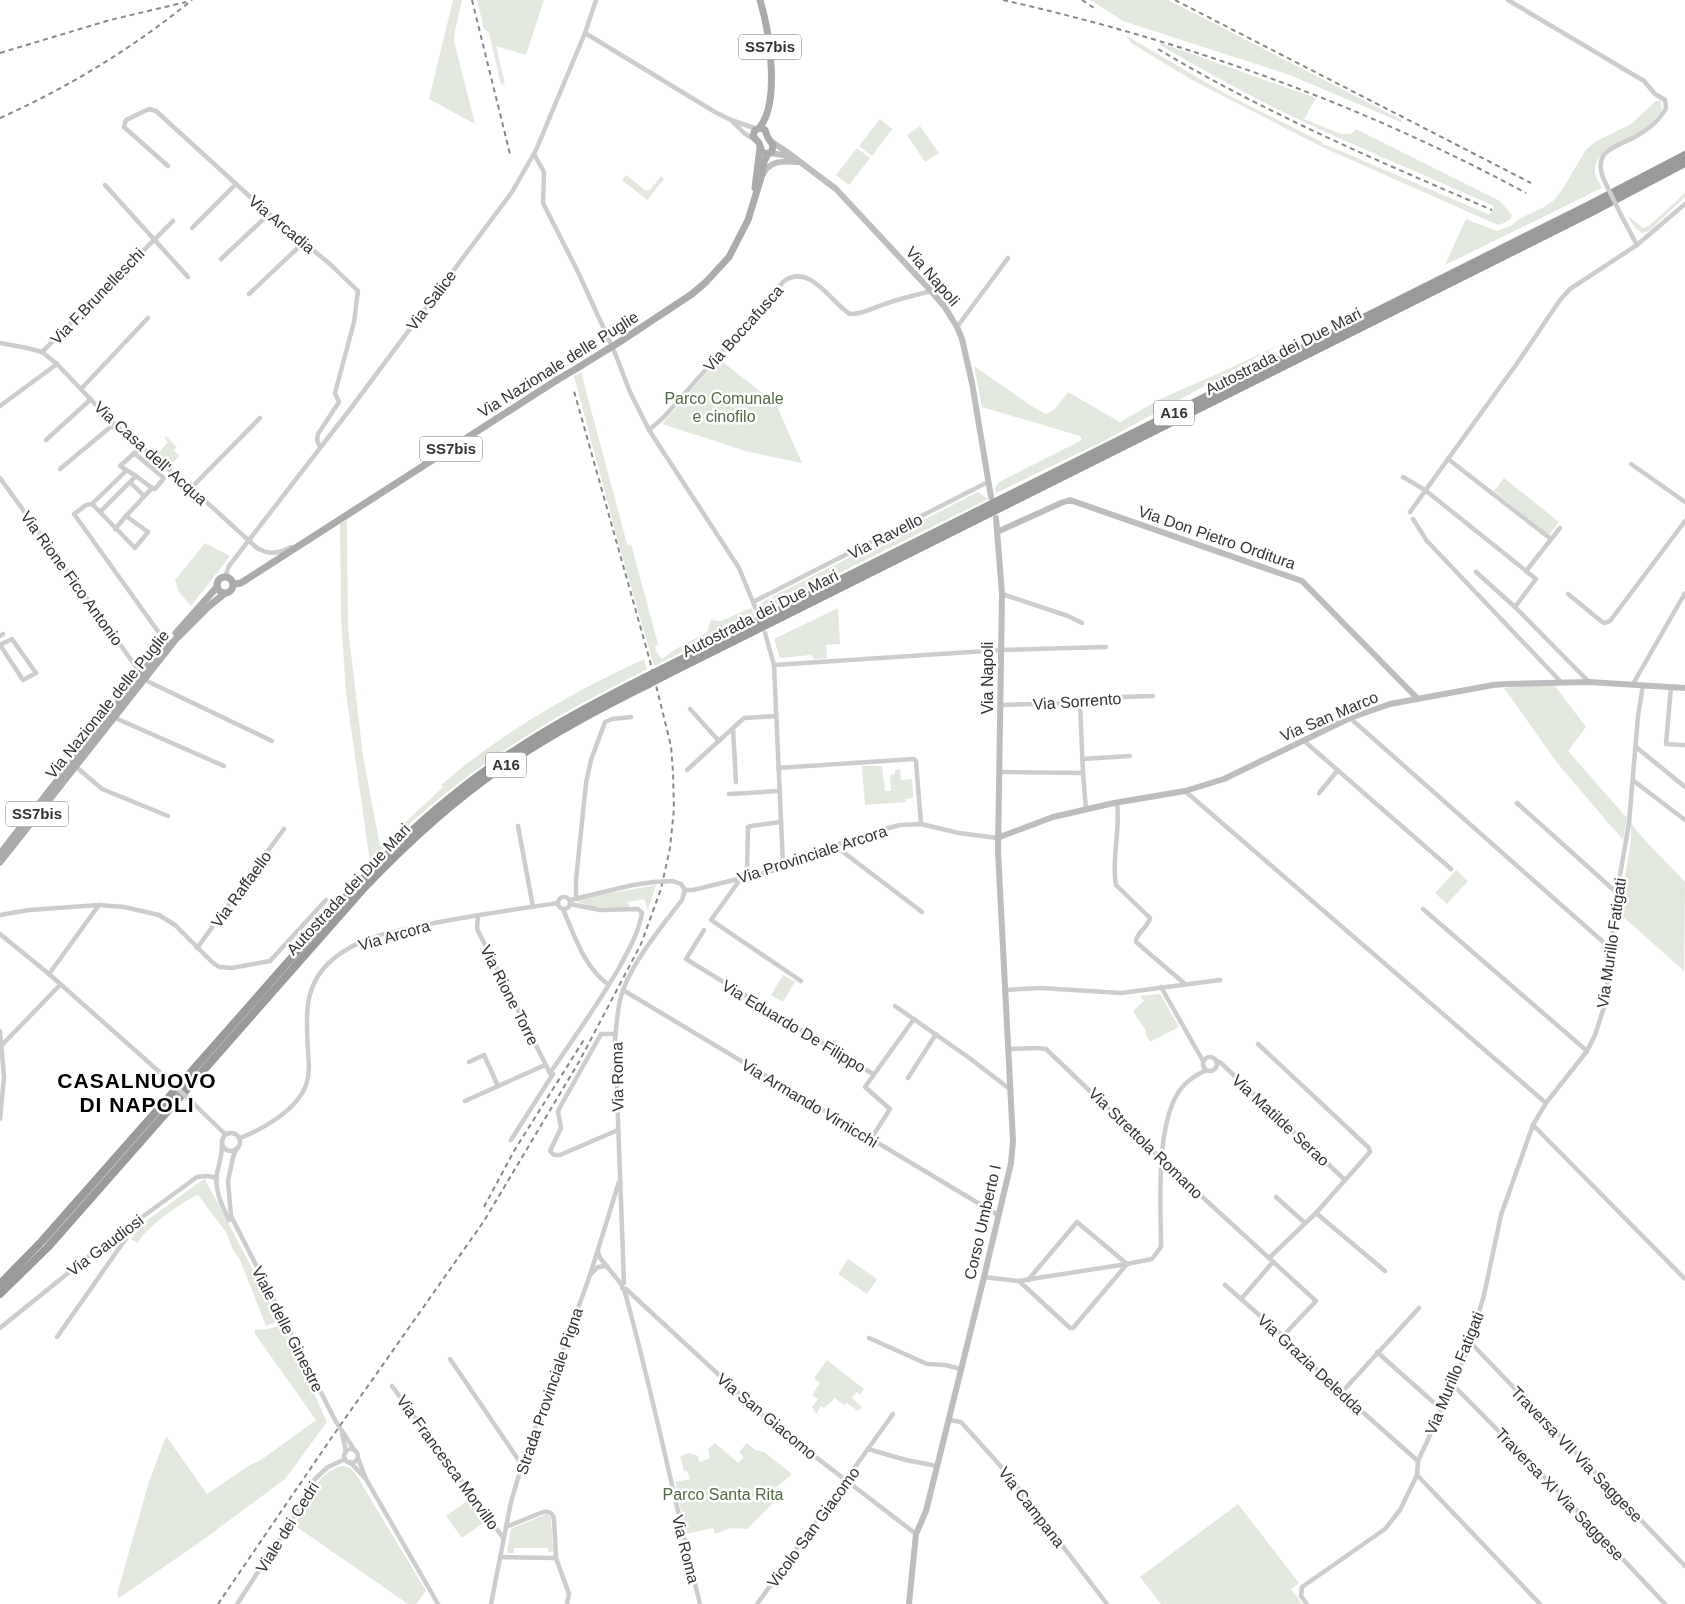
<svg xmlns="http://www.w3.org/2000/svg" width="1685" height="1604" viewBox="0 0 1685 1604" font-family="Arial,sans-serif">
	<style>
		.green { fill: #e2e8dd }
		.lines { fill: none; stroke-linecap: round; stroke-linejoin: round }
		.street { stroke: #cdcdcd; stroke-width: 4.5 }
		.secondary { stroke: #bdbdbd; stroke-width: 6 }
		.primary { stroke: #ababab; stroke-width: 7 }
		.highway { stroke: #9a9a9a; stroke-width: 8 }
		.rail { stroke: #888; stroke-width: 2; stroke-dasharray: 5 4; stroke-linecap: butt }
		.street-bridge { stroke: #cdcdcd; stroke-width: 4.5 }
		.primary-bridge { stroke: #ababab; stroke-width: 7 }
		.highway-bridge { stroke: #9a9a9a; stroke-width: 8 }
		.labels { text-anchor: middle; stroke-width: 5; stroke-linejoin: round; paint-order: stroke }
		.shield { fill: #fff; stroke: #707070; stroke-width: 1 }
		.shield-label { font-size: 15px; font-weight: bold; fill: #333 }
		.street-label { font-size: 16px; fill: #333; stroke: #fff }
		.park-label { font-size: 16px; fill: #536a45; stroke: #fff }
		.district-label { font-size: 21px; font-weight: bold; letter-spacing: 1px; fill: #000; stroke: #fff }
	</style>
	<rect width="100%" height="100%" fill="#fff"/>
	<g class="green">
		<polygon points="453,0 462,0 455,31 454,41 475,124 429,99"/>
		<polygon points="477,0 544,0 526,55 496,46 505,84 501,85 489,33 484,29"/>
		<polygon points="1090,0 1168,0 1402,120 1401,122 1287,74 1123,21"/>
		<path d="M1127,36L1226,94L1322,142V144L1329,146L1490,215L1494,206C1423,174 1351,145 1281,111C1240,91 1200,68 1160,45L1161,43L1316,98L1304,119L1341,134H1351L1356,129L1500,201L1512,215L1510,220L1499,225L1491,222L1322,147L1192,80L1131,43Z"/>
		<path d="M1656,101H1660C1663,107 1662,111 1658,115C1652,123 1643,131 1634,136C1619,144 1592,151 1595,174C1596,178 1600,183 1602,188L1445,265L1466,219L1497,231L1511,226L1519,219L1544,207L1553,201L1562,190L1585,151L1595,142L1631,124Z"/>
		<polygon points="880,119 892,129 872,156 859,146"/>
		<polygon points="920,126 939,153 925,162 907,135"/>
		<polygon points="857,148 870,158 849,185 836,175"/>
		<polygon points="626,175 646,191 650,190 661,176 664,179 647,200 622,180"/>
		<polygon points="1685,193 1685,197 1649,231 1642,233 1635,228 1627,215 1643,228 1650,225"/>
		<path d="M1283,343L1104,441L996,493L995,488L999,482L1082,440L1080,436L982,407L974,366L1033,407L1046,414C1056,410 1061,401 1068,392L1120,422L1160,399L1226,370Z"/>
		<polygon points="719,359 776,404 802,463 749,452 662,424"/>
		<polygon points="581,372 627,544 629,546 631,544 658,644 655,646 656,651 662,659 674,650 707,632 711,620 721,621 751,608 755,616 654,666 619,545 574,376"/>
		<polygon points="166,436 177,447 174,450 179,456 169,467 157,455 168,442 164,438"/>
		<polygon points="1504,478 1559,522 1549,535 1494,491"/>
		<polygon points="978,492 988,499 763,611 761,605 764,601"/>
		<path d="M347,520L348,627L363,756L380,846L443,787L441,785C501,733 572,692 644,659L647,669C613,687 577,705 544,725C481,763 421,809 370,862L346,693L341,617L340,524Z"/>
		<polygon points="205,543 230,556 191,606 179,592 175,580"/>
		<polygon points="838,608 840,644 826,645 827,658 814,659 811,655 780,658 774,639"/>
		<polygon points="1519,686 1555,686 1586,727 1568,751 1627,818 1623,840 1558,764 1504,688"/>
		<polygon points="862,766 882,766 885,791 891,791 890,775 895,774 895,770 900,769 901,780 912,779 913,798 906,799 906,802 865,805"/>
		<polygon points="1631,823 1642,837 1685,882 1684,971 1619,913 1631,840"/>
		<polygon points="1456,870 1468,881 1447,904 1435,893"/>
		<polygon points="656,885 648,910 644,899 628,902 629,908 593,907 577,902 578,899"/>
		<polygon points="783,975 795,982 783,1002 771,995"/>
		<polygon points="1160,994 1179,1027 1150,1042 1145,1033 1146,1031 1133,1011 1144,1001 1140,996"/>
		<path d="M205,1179L280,1321L266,1326L240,1260L233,1250L226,1232L198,1195C185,1199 142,1231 138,1243L131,1239L142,1224L201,1181Z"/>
		<polygon points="848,1259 877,1279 867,1294 838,1274"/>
		<polygon points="282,1325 307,1372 311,1387 327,1422 285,1479 200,1542 119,1598 117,1594 149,1482 166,1436 207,1494 250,1465 261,1460 316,1420 255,1334 255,1330 268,1329"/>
		<polygon points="827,1360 864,1389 860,1395 857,1392 852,1398 862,1407 858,1411 847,1403 844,1405 835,1398 824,1408 821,1406 816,1414 812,1407 818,1399 812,1395 820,1383 814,1378"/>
		<polygon points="715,1443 738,1463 744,1457 739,1452 747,1443 755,1450 764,1452 792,1474 772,1491 774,1499 772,1504 747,1529 731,1528 715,1534 713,1528 686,1534 675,1482 690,1479 687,1471 684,1471 680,1456 690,1453 698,1456 699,1462 710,1458 708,1449"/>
		<path d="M343,1466L350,1468L355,1473L426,1591L416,1604H408L294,1525C308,1505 315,1471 343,1466Z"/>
		<polygon points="470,1499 486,1521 462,1538 446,1516"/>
		<polygon points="1238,1504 1299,1583 1291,1589 1302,1604 1161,1604 1140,1577"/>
		<polygon points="547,1514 551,1518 553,1551 548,1553 548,1548 514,1548 514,1553 509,1553 507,1551 511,1529"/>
	</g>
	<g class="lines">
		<g class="street">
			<path d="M1508,0L1644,81L1655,94L1665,100L1666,108C1659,121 1645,132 1631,139C1610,149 1593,153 1604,180"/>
			<polyline points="585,33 715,112 731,120 757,129"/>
			<polyline points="732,121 744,133 755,140"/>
			<polyline points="534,154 544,172 543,203 578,272 615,353 630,392 649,430 739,568 758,614"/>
			<polyline points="168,166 124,127 126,120 149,109 156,111 269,214 330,264 358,291 354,322 335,393 339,402 318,434 317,440 320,447"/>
			<polyline points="105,185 188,277"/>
			<polyline points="1622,217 1637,245"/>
			<polyline points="192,228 236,184"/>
			<polyline points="221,259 269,214"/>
			<polyline points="249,294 303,243"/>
			<polyline points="957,327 1008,258"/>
			<path d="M0,343L27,348L42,352L57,364L114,424L191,488L257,548C270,555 278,554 291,547"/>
			<polyline points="42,352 173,221"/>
			<polyline points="81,389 148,318"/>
			<polyline points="0,406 57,364"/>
			<path d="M649,430L664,417L784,281C811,263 830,302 850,314C865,314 874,307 888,303C902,298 917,295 931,291"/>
			<polyline points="46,440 91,399"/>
			<polyline points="141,447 120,466 136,476 100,512 92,504 86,505 74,514 157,630 169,640"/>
			<polyline points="134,453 164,478 155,489 152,488"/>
			<polyline points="1448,459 1518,362 1560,300 1570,289 1637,245 1685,204"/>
			<polyline points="1631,464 1685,502"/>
			<polyline points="60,469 114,424"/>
			<polyline points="1403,477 1425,490 1536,579 1515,607"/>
			<polyline points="0,478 137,668 143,672"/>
			<polyline points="130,482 144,496"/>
			<polyline points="191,488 260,418"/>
			<polyline points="92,504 126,471"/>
			<polyline points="100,512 135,548 148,532 126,516 115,529"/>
			<polyline points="1410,512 1448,459 1551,539"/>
			<polyline points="126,516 152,488 136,476"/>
			<polyline points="1413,519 1427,541 1561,682"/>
			<polyline points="1526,571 1560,528"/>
			<polyline points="1476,572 1515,607 1589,682"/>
			<polyline points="225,577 229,566 351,408 512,192 536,150 585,33 596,0"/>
			<polyline points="1002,594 1068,616 1082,623"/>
			<polyline points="1568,594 1601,621 1604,623 1610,621 1685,521"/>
			<polyline points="753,602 988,482"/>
			<polyline points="765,633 774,665 783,865"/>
			<polyline points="0,636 3,634"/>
			<polygon points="12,639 36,673 23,680 0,645"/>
			<polyline points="774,665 1001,650 1106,647"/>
			<polyline points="143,678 149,682 272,741"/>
			<polyline points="1633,684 1685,593"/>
			<polyline points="1671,687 1666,744 1685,745"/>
			<polyline points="1080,703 1083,773 1086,809"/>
			<polyline points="1001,705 1080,703 1088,698 1153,696"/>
			<polyline points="690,709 719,741"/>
			<polyline points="113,717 224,766"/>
			<polyline points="1350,718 1610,948"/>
			<polyline points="733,729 736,782"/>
			<polyline points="1303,740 1451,869"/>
			<polyline points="1636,747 1685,787"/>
			<polyline points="1082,759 1130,756"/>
			<polyline points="74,765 102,789 168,816"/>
			<polyline points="778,768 914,759 916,761 921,824"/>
			<polyline points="687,770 744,718 776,716"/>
			<polyline points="999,772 1083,773"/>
			<polyline points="1634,781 1685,820"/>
			<polyline points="1185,791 1546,1103"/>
			<polyline points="1319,793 1338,770"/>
			<polyline points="729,794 779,791"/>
			<path d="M1117,802C1121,830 1111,857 1116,885L1150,918C1148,928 1136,932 1136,942L1185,984"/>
			<polyline points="1517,803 1617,893"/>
			<polyline points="781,822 751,826 748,827 747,870 711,920 801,981"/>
			<polyline points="518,826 533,907"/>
			<polyline points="834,845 922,912"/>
			<polyline points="673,881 681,884 685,890"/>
			<polyline points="685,890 693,890 775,870 807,853 834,845 868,838 885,829 900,825 921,824 959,833 997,838"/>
			<circle cx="564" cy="903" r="6"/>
			<polyline points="576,899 576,880 586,783 591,760 605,722 612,719 631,717"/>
			<polyline points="570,900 633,885 654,882"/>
			<path d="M563,909C575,937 584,967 609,985"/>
			<polyline points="1423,909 1587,1051"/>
			<polyline points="0,915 29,910 99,905 124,907 159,915 175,925 212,962 219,967 232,968 270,961 326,900"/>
			<polyline points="478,915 477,929 550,1073"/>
			<polyline points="704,930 686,959 873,1074"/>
			<polyline points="0,934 49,974 164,1076"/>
			<polyline points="197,948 284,829"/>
			<polyline points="49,974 99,905"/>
			<polyline points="1161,987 1203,1061"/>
			<polyline points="623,990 998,1215"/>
			<polyline points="1004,990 1041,988 1121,993 1220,980"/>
			<polyline points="895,1006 968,1057 1011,1090"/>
			<polyline points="0,1031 4,1077 0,1119"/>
			<polyline points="616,1034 601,1034 559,1109 558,1112 561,1128 550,1151 554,1155 560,1155 618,1130"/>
			<polyline points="1258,1044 1369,1148 1370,1152 1316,1213 1269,1258"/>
			<polyline points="1,1046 60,985"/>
			<polyline points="1009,1049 1037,1048 1046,1049 1162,1160 1316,1301 1283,1336"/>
			<circle cx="1210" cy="1064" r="7"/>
			<polyline points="1217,1061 1221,1063 1345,1180"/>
			<polyline points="469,1062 484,1055 498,1086"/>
			<path d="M550,1073C574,1038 599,1003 620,966C629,949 639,932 642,913L638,909L600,910L570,904"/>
			<polyline points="908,1078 936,1034"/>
			<polyline points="465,1101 545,1065"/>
			<polyline points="193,1103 225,1134"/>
			<polyline points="1533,1125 1685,1279"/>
			<circle cx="231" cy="1142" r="9"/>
			<path d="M240,1138C263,1129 297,1110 306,1085C310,1074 309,1063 308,1051C306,1016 303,985 332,960C359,936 400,930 434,923C475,915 517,909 558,903"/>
			<polyline points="871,1139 890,1109 865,1087 914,1019"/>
			<polyline points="511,1140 553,1074 550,1073"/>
			<path d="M222,1144C222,1155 220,1162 217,1173C214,1189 222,1206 229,1220"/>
			<polyline points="237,1148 233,1157 228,1181 231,1216 335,1420 355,1451"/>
			<polyline points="1276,1197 1305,1223"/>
			<polyline points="1316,1213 1385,1271"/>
			<polyline points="598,1252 600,1258 622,1285 622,1288 625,1289"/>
			<polyline points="591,1274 598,1267 607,1266"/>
			<path d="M984,1277L1018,1281L1127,1264L1152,1259L1161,1247C1161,1205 1154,1117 1184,1085C1190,1079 1198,1074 1206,1070"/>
			<polyline points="1028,1280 1077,1222 1127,1264"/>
			<polyline points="1019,1281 1070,1328 1073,1328 1127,1264"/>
			<path d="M624,1283L615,1039C617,1023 617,1006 623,990C634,960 662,926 682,900L685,890"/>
			<polyline points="1225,1285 1283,1336 1341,1393 1418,1461"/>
			<path d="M624,1289C653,1393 674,1499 700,1604"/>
			<polyline points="626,1289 770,1422 916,1534"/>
			<polyline points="1241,1299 1273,1262"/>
			<polyline points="0,1328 93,1253 197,1177 208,1176 217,1178"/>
			<polyline points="57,1337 136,1224"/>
			<polyline points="869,1338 927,1364 945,1365 961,1369"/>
			<polyline points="1470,1342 1685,1566"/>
			<polyline points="1377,1352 1441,1409"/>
			<polyline points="450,1359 522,1465"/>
			<polyline points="1453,1385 1574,1507 1665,1604"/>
			<polyline points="392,1386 504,1539"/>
			<polyline points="1341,1393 1419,1308"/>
			<polyline points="949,1420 961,1422 1006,1472 1107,1604"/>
			<polyline points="342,1433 346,1452"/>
			<polyline points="868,1449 906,1460 937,1466"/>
			<circle cx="351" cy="1456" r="7"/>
			<polyline points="358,1458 366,1479 438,1604"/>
			<polyline points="350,1462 364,1477"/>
			<polyline points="1417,1475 1540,1604"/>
			<path d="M506,1527L543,1512C549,1511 553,1513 554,1519L556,1558L569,1594L567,1604"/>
			<polyline points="500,1557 556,1558"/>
			<polyline points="237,1604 291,1522 305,1494 315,1479 328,1467 345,1459"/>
			<polyline points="491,1604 511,1502 522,1465 590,1275 619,1182"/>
			<polyline points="757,1604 893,1414"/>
			<polyline points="1307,1604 1301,1596 1302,1587 1385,1529 1400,1510 1417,1475 1418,1461 1453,1385 1470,1342 1484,1295 1501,1215 1533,1125 1546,1103 1587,1051 1595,1035 1605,1004 1617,893 1629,823 1638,716 1643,685"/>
		</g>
		<g class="secondary">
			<polyline points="772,142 787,152 836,189 931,291 944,306 957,327 962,339 972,383 991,497"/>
			<polyline points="770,153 783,155 793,159"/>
			<path d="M762,176C769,160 783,161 798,162"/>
			<polyline points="997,532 1061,503 1070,500 1302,581 1418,699"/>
			<polyline points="997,838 1053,817 1114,803 1185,791 1224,779 1350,718 1390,704 1493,685 1506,684 1589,682 1685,688"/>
			<polyline points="909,1604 916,1534 926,1511 984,1277 1011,1163 1013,1141 998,851 1002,594 996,518"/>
		</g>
		<g class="primary">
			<path d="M759,128C781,103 769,30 760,0"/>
			<polygon points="761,128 765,130 768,138 773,145 772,151 768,154 762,152 759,143 753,136 755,130"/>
			<polyline points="755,188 760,148"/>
			<polyline points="618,343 692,294 706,282 729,257 748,220 760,181 764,162 768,154"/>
			<polyline points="579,367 608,349"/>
			<circle cx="225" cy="585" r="8"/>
			<polyline points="233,584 241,583 557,380"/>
			<polyline points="176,633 217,587"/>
			<polyline points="0,854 142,672 165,645"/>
			<polyline points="0,862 175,640 208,607 224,594"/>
		</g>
		<g class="highway">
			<polyline points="662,669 1589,205 1685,155"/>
			<polyline points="664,676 1592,212 1685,163"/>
			<path d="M0,1284L42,1241C117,1157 191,1072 266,987C323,922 379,856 446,801C506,751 574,713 644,678"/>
			<path d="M0,1294L48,1247L363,889C405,845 450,803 501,768C547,737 596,710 647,685"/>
		</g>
		<g class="rail">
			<polyline points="472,0 510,154"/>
			<path d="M1003,0C1186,41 1361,104 1526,193"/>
			<polyline points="1082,0 1097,10"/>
			<polyline points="1175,0 1531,183"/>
			<path d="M1158,49C1265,113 1378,161 1492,210"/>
			<polyline points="0,53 110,20 186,2"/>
			<path d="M0,118C69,87 133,48 192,0"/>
			<polyline points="484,1207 514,1151 585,1038"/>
			<polyline points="218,1604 332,1437 484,1221 580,1060 641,944 661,889 670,848 674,809 673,772 671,746 650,661 574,391"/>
		</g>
		<g class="street-bridge">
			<polyline points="1604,180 1622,217"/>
			<polyline points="654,882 673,881"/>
			<polyline points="164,1076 193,1103"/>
		</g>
		<g class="primary-bridge">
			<polyline points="608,349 618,343"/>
			<polyline points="557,380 579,367"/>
		</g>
		<g class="highway-bridge">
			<polyline points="644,678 662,669"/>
			<polyline points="647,685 664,676"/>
		</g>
	</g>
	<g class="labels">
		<g class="shield">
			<rect x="739" y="34.5" width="62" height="25" rx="4"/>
			<rect x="1154" y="400.5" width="40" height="25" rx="4"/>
			<rect x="420" y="436.5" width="62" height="25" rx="4"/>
			<rect x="486" y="752.5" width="40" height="25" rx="4"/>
			<rect x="6" y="801.5" width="62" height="25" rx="4"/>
		</g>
		<g class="shield-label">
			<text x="770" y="52">SS7bis</text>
			<text x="1174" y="418">A16</text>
			<text x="451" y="454">SS7bis</text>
			<text x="506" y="770">A16</text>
			<text x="37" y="819">SS7bis</text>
		</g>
		<g class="street-label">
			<text transform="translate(282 224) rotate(40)" y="6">Via Arcadia</text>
			<text transform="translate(933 276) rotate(49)" y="6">Via Napoli</text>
			<text transform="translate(97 296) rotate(-46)" y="6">Via F.Brunelleschi</text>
			<text transform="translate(431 300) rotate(-53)" y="6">Via Salice</text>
			<text transform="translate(743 328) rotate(-48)" y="6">Via Boccafusca</text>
			<text transform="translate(1283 351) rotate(-27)" y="6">Autostrada dei Due Mari</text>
			<text transform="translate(558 364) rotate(-32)" y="6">Via Nazionale delle Puglie</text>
			<text transform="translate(151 453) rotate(42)" y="6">Via Casa dell' Acqua</text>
			<text transform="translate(885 536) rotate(-27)" y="6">Via Ravello</text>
			<text transform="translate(1217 537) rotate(19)" y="6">Via Don Pietro Orditura</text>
			<text transform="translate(72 578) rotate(54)" y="6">Via Rione Fico Antonio</text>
			<text transform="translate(760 613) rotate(-27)" y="6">Autostrada dei Due Mari</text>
			<text transform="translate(987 678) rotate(-90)" y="6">Via Napoli</text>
			<text transform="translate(1077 701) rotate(-4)" y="6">Via Sorrento</text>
			<text transform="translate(107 704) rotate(-51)" y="6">Via Nazionale delle Puglie</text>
			<text transform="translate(1329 716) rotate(-23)" y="6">Via San Marco</text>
			<text transform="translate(812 854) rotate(-18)" y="6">Via Provinciale Arcora</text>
			<text transform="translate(241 889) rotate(-54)" y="6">Via Raffaello</text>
			<text transform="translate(348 889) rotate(-47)" y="6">Autostrada dei Due Mari</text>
			<text transform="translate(394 935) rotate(-16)" y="6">Via Arcora</text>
			<text transform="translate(1611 943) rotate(-82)" y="6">Via Murillo Fatigati</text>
			<text transform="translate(510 995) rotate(63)" y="6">Via Rione Torre</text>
			<text transform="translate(794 1026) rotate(31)" y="6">Via Eduardo De Filippo</text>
			<text transform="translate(617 1077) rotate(-91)" y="6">Via Roma</text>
			<text transform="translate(810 1103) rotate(31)" y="6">Via Armando Virnicchi</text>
			<text transform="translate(1281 1120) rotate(43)" y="6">Via Matilde Serao</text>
			<text transform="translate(1146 1143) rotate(44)" y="6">Via Strettola Romano</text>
			<text transform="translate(982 1222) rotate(-77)" y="6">Corso Umberto I</text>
			<text transform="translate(105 1245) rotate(-37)" y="6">Via Gaudiosi</text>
			<text transform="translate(288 1329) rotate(63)" y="6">Viale delle Ginestre</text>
			<text transform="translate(1311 1364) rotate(43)" y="6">Via Grazia Deledda</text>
			<text transform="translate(1454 1373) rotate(-68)" y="6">Via Murillo Fatigati</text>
			<text transform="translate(549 1391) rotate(-71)" y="6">Strada Provinciale Pigna</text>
			<text transform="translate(767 1416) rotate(40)" y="6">Via San Giacomo</text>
			<text transform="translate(1577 1454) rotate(46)" y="6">Traversa VII Via Saggese</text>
			<text transform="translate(448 1462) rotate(54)" y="6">Via Francesca Morvillo</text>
			<text transform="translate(1560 1494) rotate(46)" y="6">Traversa XI Via Saggese</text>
			<text transform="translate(1032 1507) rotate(52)" y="6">Via Campana</text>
			<text transform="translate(287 1527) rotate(-58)" y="6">Viale dei Cedri</text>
			<text transform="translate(813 1527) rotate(-54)" y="6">Vicolo San Giacomo</text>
			<text transform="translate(686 1549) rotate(76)" y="6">Via Roma</text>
		</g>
		<g class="park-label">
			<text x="724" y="404">Parco Comunale<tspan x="724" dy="18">e cinofilo</tspan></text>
			<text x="723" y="1500">Parco Santa Rita</text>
		</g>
		<g class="district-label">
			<text x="137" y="1088">CASALNUOVO<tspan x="137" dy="24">DI NAPOLI</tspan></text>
		</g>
	</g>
</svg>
